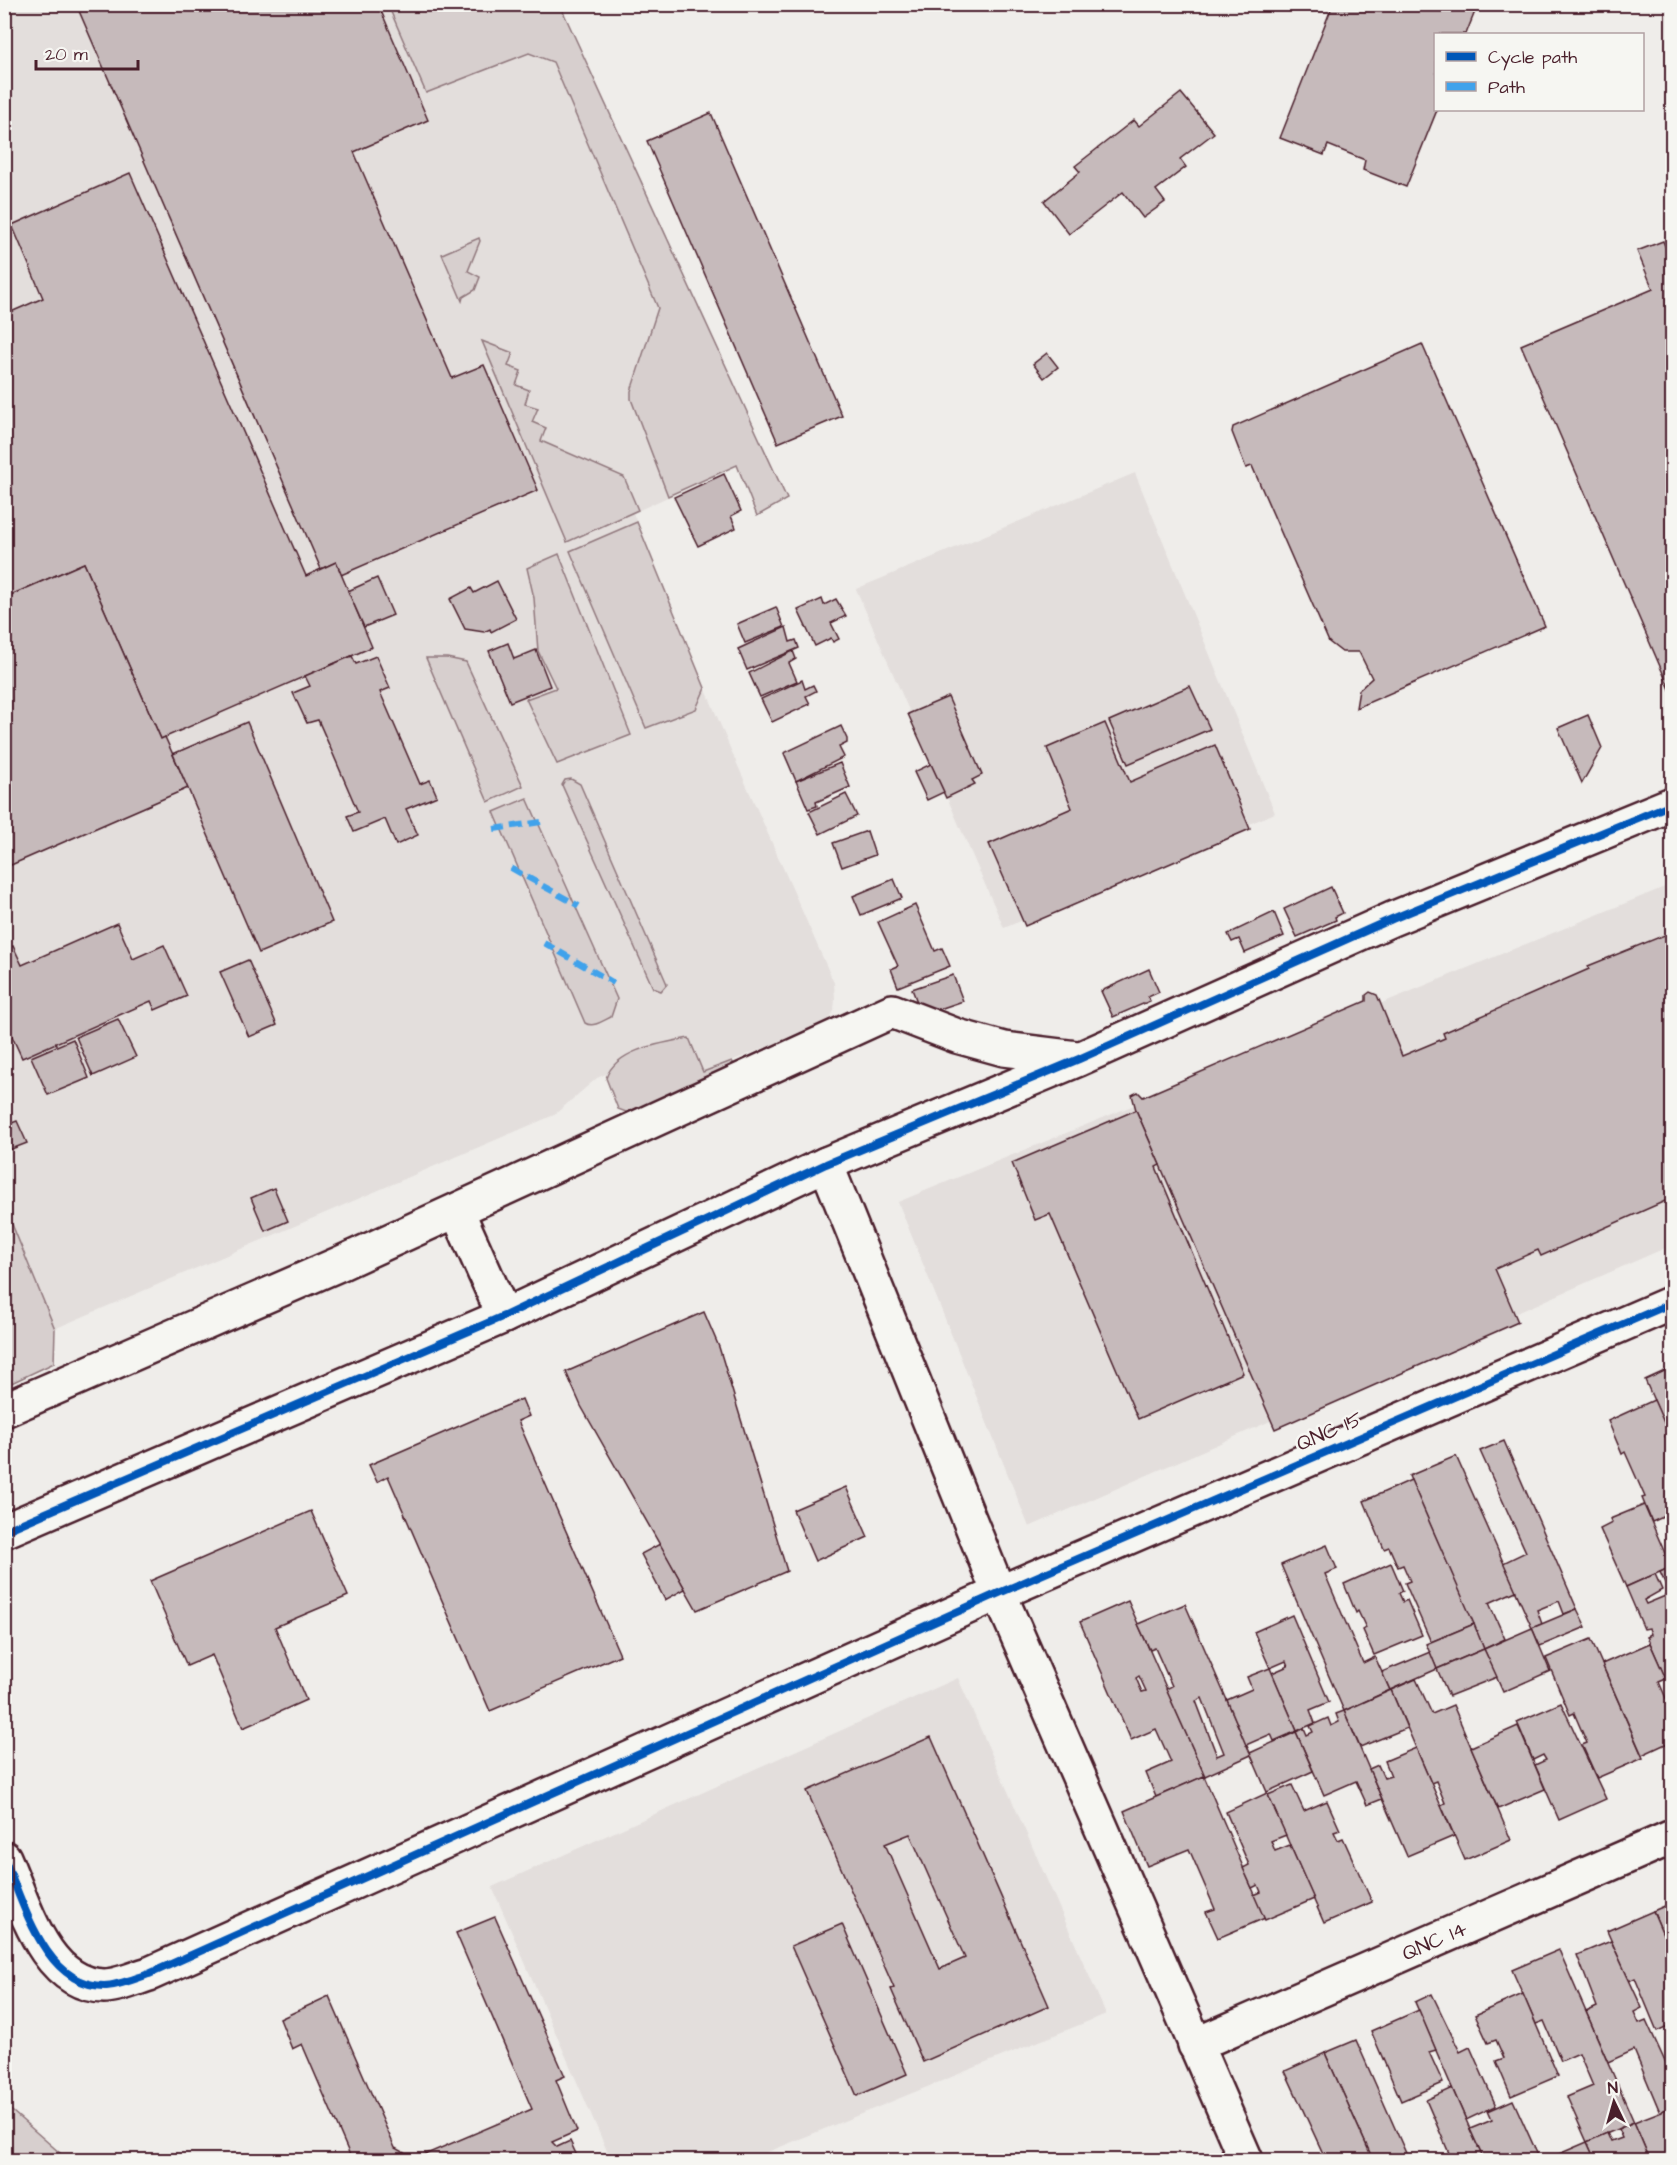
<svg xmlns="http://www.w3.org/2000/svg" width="1677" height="2165" viewBox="0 0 1677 2165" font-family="'Architects Daughter',sans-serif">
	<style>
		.built { fill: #e3dedc }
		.green { fill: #d7cfce; stroke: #90777c; stroke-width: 1.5 }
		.building { fill: #c6babb; stroke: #4a1f2b; stroke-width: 1.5; fill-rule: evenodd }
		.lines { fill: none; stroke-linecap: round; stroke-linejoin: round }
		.minor-casing { stroke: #4a1f2b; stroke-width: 38 }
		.minor { stroke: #f6f6f2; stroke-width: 33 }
		.quiet { stroke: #40a2eb; stroke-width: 6; stroke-dasharray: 12 6; stroke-linecap: butt }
		.cycleway-casing { stroke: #f6f6f2; stroke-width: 11 }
		.cycleway { stroke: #0057b8; stroke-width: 8 }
		.labels { text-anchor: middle; stroke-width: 5; stroke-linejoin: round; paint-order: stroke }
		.street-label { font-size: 21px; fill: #4a1f2b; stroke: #f6f6f2 }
	</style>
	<rect width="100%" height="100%" fill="#efedea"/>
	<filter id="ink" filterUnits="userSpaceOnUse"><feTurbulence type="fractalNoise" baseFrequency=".0167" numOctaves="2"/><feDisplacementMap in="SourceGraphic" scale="12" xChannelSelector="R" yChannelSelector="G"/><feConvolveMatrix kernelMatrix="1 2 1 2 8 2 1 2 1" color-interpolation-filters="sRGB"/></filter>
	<g filter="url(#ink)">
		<g class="built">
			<polygon points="5,5 532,5 737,465 633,513 730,748 834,983 835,999 834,1011 826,1024 703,1072 688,1038 597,1078 554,1115 5,1350"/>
			<polygon points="1135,473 1275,813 1004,928 856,589"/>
			<polygon points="1672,884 1672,1245 1029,1527 898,1202"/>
			<polygon points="958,1678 1106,2014 748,2160 611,2160 492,1887"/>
		</g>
		<g class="green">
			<polygon points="388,5 560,5 787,499 757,516 737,465 668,496 631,399 631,391 658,308 553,62 529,53 426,93"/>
			<polygon points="479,238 480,241 468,271 480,277 475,290 463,297 462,301 442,254"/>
			<polygon points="482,341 513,353 508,366 521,371 516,385 529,390 525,404 538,408 532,422 546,428 541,441 624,477 638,510 567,542"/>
			<polygon points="637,522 705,688 696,709 646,728 570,551"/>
			<polygon points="559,554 631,735 557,764 526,699 556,688 538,651 534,598 527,568"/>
			<polygon points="426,658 447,658 466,662 523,786 488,802"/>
			<polygon points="571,779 580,784 667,984 661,991 653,988 562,785 565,780"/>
			<path d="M527,798L617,999L611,1017C603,1021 593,1028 585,1023L494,812Z"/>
			<path d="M689,1038L703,1072L732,1061L737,1070L639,1109L626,1112L618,1109L606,1078C616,1049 662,1043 689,1038Z"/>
			<polygon points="5,1207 55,1329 54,1363 5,1386"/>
			<polygon points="5,2105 68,2160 5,2160"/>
		</g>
		<g class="building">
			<polygon points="76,4 378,4 428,120 354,152 452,378 484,365 538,490 341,575 336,562 321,569"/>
			<polygon points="1333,4 1478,4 1466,34 1436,34 1437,110 1406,187 1363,170 1365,160 1328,145 1324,155 1280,138"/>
			<polygon points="1181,93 1214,133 1180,159 1186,167 1156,190 1165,202 1143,218 1123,192 1069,234 1044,201 1080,172 1075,166 1134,120 1139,126"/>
			<polygon points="711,113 842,416 778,443 647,141"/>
			<polygon points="130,173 306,576 336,562 372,647 161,739 84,563 4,598 4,315 43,298 12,225"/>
			<polygon points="1663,241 1672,263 1672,694 1521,345 1653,289 1637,251"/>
			<polygon points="1422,344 1545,626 1356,708 1359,690 1372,678 1359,652 1342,652 1329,642 1252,466 1246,468 1232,432 1233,427"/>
			<polygon points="1047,353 1058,367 1044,378 1033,364"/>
			<polygon points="724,474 741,511 731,516 736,528 698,546 674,497"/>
			<polygon points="84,563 161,739 165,737 188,788 4,868 4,598"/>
			<polygon points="377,578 393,615 364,627 348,591"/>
			<polygon points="497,581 516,619 491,632 490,629 484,632 465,629 450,599 471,588 474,593"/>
			<polygon points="822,599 824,605 836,599 846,616 831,623 839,639 833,642 831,638 815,646 798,610"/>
			<polygon points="776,607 784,627 745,643 737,624"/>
			<polygon points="786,627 790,642 796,640 799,648 747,670 738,649"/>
			<polygon points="508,643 514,659 536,650 550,686 510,702 489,651"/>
			<polygon points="793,651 796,659 789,663 797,681 760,697 749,673"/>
			<polygon points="352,656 356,664 376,656 390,688 380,692 420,784 430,780 437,796 406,809 418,835 396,845 385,819 354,832 347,816 358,812 333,754 318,720 307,723 293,693 310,686 305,676"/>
			<polygon points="802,680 805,689 813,685 816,691 806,696 810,704 772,722 761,699"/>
			<polygon points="1190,686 1210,729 1128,764 1109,721"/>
			<polygon points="948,697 982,775 972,780 975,784 946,798 908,714"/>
			<polygon points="1588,715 1602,748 1582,783 1558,728"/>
			<polygon points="247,722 332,922 259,953 173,754"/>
			<polygon points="1105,723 1130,782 1215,745 1250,829 1025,926 989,844 1072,808 1047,748"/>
			<polygon points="841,726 847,739 847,743 839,747 844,757 796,781 784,753"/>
			<polygon points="840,763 850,787 816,802 817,806 808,809 796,781"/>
			<polygon points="931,764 944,792 927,800 914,772"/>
			<polygon points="846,794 857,816 820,834 809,812"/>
			<polygon points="867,831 875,855 842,867 833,843"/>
			<polygon points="894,879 902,898 861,915 853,896"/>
			<polygon points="1331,887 1343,913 1335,917 1336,920 1297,937 1284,909"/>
			<polygon points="915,905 935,951 942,948 950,966 898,987 891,969 898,966 878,922"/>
			<polygon points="1274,912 1284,936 1245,953 1239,939 1232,942 1228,934"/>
			<polygon points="117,923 133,959 164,945 187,996 155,1010 151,1001 22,1058 4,1019 4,950 13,946 22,965"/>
			<polygon points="1672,932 1672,1130 1667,1132 1672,1143 1672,1198 1541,1256 1538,1250 1495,1269 1518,1322 1275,1429 1136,1110 1132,1095 1138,1092 1143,1097 1366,1001 1366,995 1370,992 1377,995 1402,1056 1445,1038 1443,1033 1589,969 1588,966"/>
			<polygon points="248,960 277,1025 249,1037 220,972"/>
			<polygon points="1149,969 1159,992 1148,997 1150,1001 1113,1017 1101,991"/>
			<polygon points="953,975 963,1001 922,1015 912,989"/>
			<polygon points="118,1019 136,1057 93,1076 76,1037"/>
			<polygon points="73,1039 89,1078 48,1095 31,1057"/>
			<polygon points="1136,1110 1160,1165 1156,1167 1243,1373 1138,1419 1050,1214 1035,1220 1012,1163"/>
			<polygon points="17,1121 27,1143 4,1152 4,1126"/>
			<polygon points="274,1188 288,1221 265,1231 251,1198"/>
			<polygon points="704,1312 719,1347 787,1571 697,1610 581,1406 566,1372"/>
			<polygon points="1669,1369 1672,1376 1672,1442 1645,1380"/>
			<polygon points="522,1399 529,1416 518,1421 620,1655 490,1711 388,1476 377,1482 369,1465"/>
			<polygon points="1654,1400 1669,1434 1665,1436 1672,1452 1672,1513 1652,1522 1642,1498 1645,1497 1625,1452 1622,1454 1608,1421"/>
			<polygon points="1504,1441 1577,1609 1564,1614 1559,1601 1537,1610 1542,1624 1532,1628 1503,1563 1526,1552 1480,1451"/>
			<polygon points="1456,1456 1516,1591 1489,1603 1505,1639 1484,1649 1409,1476"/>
			<polygon points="1411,1480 1474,1624 1431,1642 1405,1583 1410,1581 1403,1565 1398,1567 1389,1547 1384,1549 1364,1501"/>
			<polygon points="846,1487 868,1537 815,1561 793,1510"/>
			<polygon points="1644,1505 1671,1567 1626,1587 1600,1529 1612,1523 1610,1519"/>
			<polygon points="311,1511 348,1596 275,1627 306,1700 243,1728 212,1655 187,1666 150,1581"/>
			<polygon points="660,1544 685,1589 665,1600 641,1554"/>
			<polygon points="1327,1545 1337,1569 1325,1574 1363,1663 1375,1657 1390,1690 1344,1711 1281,1565"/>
			<polygon points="1391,1563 1403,1591 1399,1593 1403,1602 1407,1600 1422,1635 1374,1655 1363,1630 1366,1628 1358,1611 1356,1613 1344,1584"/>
			<polygon points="1671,1567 1672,1674 1665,1677 1647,1636 1651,1634 1649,1628 1644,1629 1626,1587 1655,1574 1662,1590 1644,1600 1646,1604 1670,1594 1660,1572"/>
			<path d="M1128,1601L1205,1776L1156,1797L1146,1773L1171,1762L1156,1729L1131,1740L1080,1622ZM1139,1676L1146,1691L1142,1692L1136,1678Z"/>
			<path d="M1185,1604L1251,1755L1205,1776L1166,1689L1172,1686L1155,1648L1150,1650L1138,1624ZM1202,1698L1224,1753L1217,1756L1196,1701Z"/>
			<polygon points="1577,1609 1586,1627 1540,1646 1532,1628"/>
			<polygon points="1292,1615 1329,1702 1310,1710 1315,1723 1297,1731 1272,1673 1288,1666 1286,1661 1270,1668 1254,1632"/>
			<polygon points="1474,1624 1484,1649 1437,1669 1426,1644"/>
			<polygon points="1532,1628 1550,1671 1503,1692 1484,1649"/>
			<polygon points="1591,1639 1643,1758 1597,1778 1582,1745 1587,1743 1574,1713 1570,1715 1546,1658"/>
			<polygon points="1650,1643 1666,1679 1659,1682 1672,1712 1672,1741 1642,1755 1602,1664"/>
			<polygon points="1484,1649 1497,1677 1449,1696 1437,1669"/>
			<polygon points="1430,1652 1437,1669 1390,1690 1382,1672"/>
			<polygon points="1270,1668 1297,1731 1274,1741 1271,1734 1246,1745 1227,1700 1252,1689 1247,1677"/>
			<polygon points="1416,1679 1432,1714 1453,1705 1511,1840 1465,1860 1441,1805 1445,1803 1436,1781 1431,1783 1391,1690"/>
			<polygon points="1391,1690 1407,1728 1360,1747 1344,1711"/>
			<polygon points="1561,1703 1606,1799 1559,1820 1535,1765 1546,1760 1543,1755 1533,1760 1517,1722"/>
			<polygon points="1344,1711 1382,1799 1367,1805 1356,1781 1324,1795 1296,1732 1304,1728 1307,1735 1313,1732 1310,1726 1328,1718 1331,1726 1339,1722 1336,1714"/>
			<polygon points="1518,1726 1545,1789 1498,1809 1471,1747"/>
			<polygon points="1296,1732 1313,1771 1267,1792 1250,1753"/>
			<path d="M931,1737L1049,2006L923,2062L891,1989L894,1988L807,1791ZM910,1834L965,1958L940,1969L885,1844Z"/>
			<polygon points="1416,1748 1454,1836 1407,1856 1369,1769 1378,1765 1384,1778 1391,1776 1385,1761"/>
			<polygon points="1204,1776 1265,1918 1218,1938 1206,1912 1215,1909 1189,1849 1147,1866 1124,1811"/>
			<polygon points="1292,1785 1304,1811 1327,1801 1340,1830 1334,1832 1338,1840 1343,1838 1372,1902 1324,1923 1268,1795"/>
			<polygon points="1267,1793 1286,1835 1271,1841 1275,1851 1290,1845 1314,1899 1265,1920 1254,1895 1261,1892 1258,1885 1252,1888 1243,1868 1249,1865 1226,1812"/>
			<polygon points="1672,1903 1672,1955 1653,1911"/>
			<polygon points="1653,1911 1672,1955 1672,2024 1657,2031 1635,1978 1629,1981 1607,1931"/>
			<polygon points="495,1917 565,2076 556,2080 577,2131 552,2142 557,2147 570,2141 577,2156 567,2160 352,2160 302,2044 292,2049 280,2019 329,1996 395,2148 415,2159 532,2109 456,1933"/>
			<polygon points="842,1924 907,2074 857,2096 791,1946"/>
			<polygon points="1611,1941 1642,2008 1634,2012 1639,2023 1646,2020 1672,2077 1672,2107 1660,2112 1634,2050 1608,2062 1586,2012 1597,2007 1577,1955"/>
			<polygon points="1559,1950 1634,2122 1587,2142 1567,2097 1593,2086 1579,2053 1561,2061 1544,2021 1536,2024 1512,1970"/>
			<polygon points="1432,1994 1460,2052 1470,2047 1496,2106 1466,2120 1415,2002"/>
			<polygon points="1523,1994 1558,2076 1511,2096 1496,2061 1504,2058 1496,2040 1488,2043 1475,2015"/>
			<polygon points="1419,2010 1436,2050 1429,2052 1443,2083 1401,2101 1371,2031"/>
			<polygon points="1356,2040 1409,2160 1373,2160 1325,2053"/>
			<polygon points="1325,2053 1373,2160 1339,2160 1337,2155 1326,2160 1285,2071"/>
			<polygon points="1672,2061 1672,2077 1666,2064"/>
			<polygon points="1452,2088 1470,2129 1484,2160 1452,2160 1426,2100"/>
			<polygon points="1513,2100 1540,2160 1484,2160 1470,2129 1492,2120 1488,2111"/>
			<polygon points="1672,2107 1672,2160 1650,2160 1634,2122"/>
			<polygon points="1634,2122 1650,2160 1595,2160 1587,2142 1607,2133 1611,2142 1622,2138 1618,2129"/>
			<polygon points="1587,2142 1595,2160 1545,2160"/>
		</g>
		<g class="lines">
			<defs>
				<g id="minor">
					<polyline points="826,1164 999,1593 1246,2160"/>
					<polyline points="457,1211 504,1316"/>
					<polyline points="4,1410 339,1264 892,1011 957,1036 1004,1049 1077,1058"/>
					<polyline points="4,1531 504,1316 826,1164 1079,1059 1392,919 1672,804"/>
					<path d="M4,1858C24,1903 44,1985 104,1986C118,1986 136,1978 149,1974L999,1593L1672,1303"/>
					<path id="s1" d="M1195,2045L1672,1837"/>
				</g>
			</defs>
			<use href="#minor" class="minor-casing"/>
			<use href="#minor" class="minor"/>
			<g class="quiet">
				<polyline points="494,829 541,822"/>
				<polyline points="511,868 579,906"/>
				<polyline points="544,943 614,983"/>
			</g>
			<defs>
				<g id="cycleway">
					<polyline points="4,1531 504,1316 826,1164 1079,1059 1392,919 1672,804"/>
					<path d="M4,1858C24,1903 44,1985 104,1986C118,1986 136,1978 149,1974L999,1593L1672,1303"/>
				</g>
			</defs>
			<use href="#cycleway" class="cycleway-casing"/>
			<use href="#cycleway" class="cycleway"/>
		</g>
	</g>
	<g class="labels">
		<g class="street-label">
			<text transform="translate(1329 1431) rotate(-23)" y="7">QNC 15</text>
			<text dy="7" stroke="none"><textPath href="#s1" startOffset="261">QNC 14</textPath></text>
		</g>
	</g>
	<rect width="1677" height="2165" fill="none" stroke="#f6f6f2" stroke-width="24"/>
	<rect x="12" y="12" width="1653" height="2141" fill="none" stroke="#4a1f2b" stroke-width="2" filter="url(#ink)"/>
	<rect x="1434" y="33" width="210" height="78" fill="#f6f6f2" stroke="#b1a0a2" stroke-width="1.5"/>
	<rect x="1446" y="52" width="30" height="9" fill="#0057b8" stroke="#b1a0a2" stroke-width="1.5"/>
	<text x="1488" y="63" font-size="18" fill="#4a1f2b">Cycle path</text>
	<rect x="1446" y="82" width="30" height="9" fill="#40a2eb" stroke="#b1a0a2" stroke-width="1.5"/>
	<text x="1488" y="93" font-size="18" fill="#4a1f2b">Path</text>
	<g transform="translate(1614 2102) rotate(355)" stroke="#f6f6f2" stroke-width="4.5" paint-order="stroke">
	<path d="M0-4.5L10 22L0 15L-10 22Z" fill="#4a1f2b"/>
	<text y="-9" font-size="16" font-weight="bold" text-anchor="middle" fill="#4a1f2b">N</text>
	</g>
	<path d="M36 60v9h102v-9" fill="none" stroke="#4a1f2b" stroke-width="3"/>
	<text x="45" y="60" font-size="18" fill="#4a1f2b" stroke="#f6f6f2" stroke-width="4.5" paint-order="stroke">20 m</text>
</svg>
